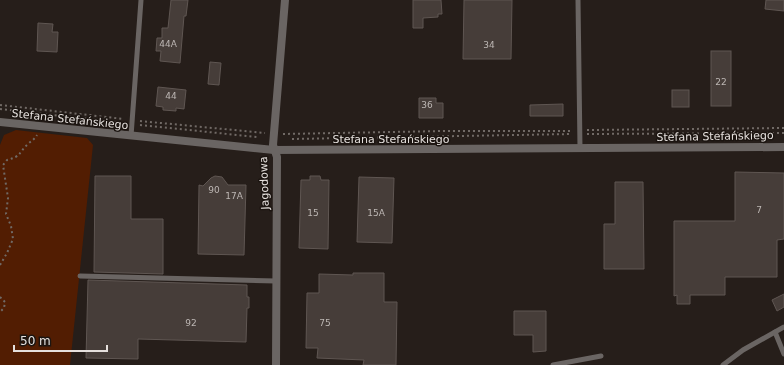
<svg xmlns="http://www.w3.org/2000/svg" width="784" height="365" viewBox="0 0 784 365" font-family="'DejaVu Sans',sans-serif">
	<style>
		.green { fill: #521d02 }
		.building { fill: #463d39; stroke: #5f5652 }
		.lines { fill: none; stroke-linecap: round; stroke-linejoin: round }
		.path { stroke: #716a66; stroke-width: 2; stroke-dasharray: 2 3; stroke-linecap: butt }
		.lane { stroke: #6a6563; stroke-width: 5 }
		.street { stroke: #6a6563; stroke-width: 8 }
		.labels { text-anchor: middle; stroke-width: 3; stroke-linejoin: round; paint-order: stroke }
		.number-label { font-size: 9px; fill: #bdb7b4 }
		.street-label { font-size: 11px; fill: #e5e0dd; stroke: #1c1511 }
	</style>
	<rect width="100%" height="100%" fill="#261e1a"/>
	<polygon class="green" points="16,130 87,138 93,145 70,365 0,365 0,145 4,135"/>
	<g class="building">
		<polygon points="171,0 188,0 186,16 184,16 180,63 160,61 161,51 156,51 157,38 162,38 162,28 168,28"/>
		<polygon points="413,0 441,0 442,14 438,14 438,17 423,18 423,28 413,28"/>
		<polygon points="464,0 512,0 511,59 463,59"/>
		<polygon points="766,0 784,0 784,11 765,9"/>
		<polygon points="38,23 53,24 52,32 58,32 57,52 37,51"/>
		<rect x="711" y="51" width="20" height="55"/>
		<polygon points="210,62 221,63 219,85 208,84"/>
		<polygon points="158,87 186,90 184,109 176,108 176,111 163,110 163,107 156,106"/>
		<rect x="672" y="90" width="17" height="17"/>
		<polygon points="419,98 436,98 436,103 443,103 443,118 419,118"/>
		<polygon points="563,104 563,116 530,116 530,105"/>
		<polygon points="735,172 784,173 784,239 777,240 777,277 725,277 725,295 690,295 690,304 677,304 677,295 674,296 674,221 735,221"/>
		<polygon points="95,176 131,176 131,219 163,219 163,274 94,272"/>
		<polygon points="215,176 222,177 228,185 246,185 244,255 198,254 199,185 203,186 211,178"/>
		<polygon points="310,176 320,176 321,180 329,180 328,249 299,248 301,180 310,180"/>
		<polygon points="359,177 394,178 392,243 357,242"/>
		<polygon points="615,182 643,182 644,269 604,269 604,224 615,224"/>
		<polygon points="353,273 384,273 384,302 397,302 396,365 363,365 364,360 317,358 318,348 306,348 307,293 319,293 319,274 353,275"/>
		<polygon points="88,280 247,285 247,297 249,297 249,308 247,308 246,342 138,339 138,359 86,358"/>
		<polygon points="784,294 784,307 777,311 772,300"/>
		<polygon points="514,311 546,311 546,351 533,352 533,335 514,335"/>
	</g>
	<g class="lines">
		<g class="path">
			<polyline points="0,105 124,119"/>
			<polyline points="0,109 124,123"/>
			<polyline points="140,121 265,133"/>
			<polyline points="140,125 257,137"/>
			<polyline points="587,130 784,128"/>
			<polyline points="283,134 444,131 571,131"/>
			<polyline points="587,134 784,133"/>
			<polyline points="292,139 571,134"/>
			<path d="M0,265L7,253L13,239L11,226L6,214L8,198L3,165L7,160C22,156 18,153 28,144C31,141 35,139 37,135"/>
			<polyline points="0,297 5,302 4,308 0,312"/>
		</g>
		<g class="lane">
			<polyline points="578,0 580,148"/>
			<polyline points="131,136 141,0"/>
			<polyline points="80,276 276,281"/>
			<polyline points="775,332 784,354"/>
			<polyline points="553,365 601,356"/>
			<polyline points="723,365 743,350 784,327"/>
		</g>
		<g class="street">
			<polyline points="0,122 274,150 784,147"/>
			<polyline points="276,365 277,157 273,145 285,0"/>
		</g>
	</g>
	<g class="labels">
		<g class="number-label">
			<text x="168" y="47">44A</text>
			<text x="489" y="48">34</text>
			<text x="721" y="85">22</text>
			<text x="171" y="99">44</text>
			<text x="427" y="108">36</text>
			<text x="214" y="193">90</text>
			<text x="234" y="199">17A</text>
			<text x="759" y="213">7</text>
			<text x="313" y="216">15</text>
			<text x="376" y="216">15A</text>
			<text x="191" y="326">92</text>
			<text x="325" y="326">75</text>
		</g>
		<g class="street-label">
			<text transform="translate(70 119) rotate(6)" y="4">Stefana Stefańskiego</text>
			<text transform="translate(715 136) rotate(-1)" y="4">Stefana Stefańskiego</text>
			<text x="391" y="143">Stefana Stefańskiego</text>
			<text transform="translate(264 183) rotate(-92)" y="4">Jagodowa</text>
		</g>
	</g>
	<path d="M14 345v6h93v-6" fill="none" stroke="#e5e0dd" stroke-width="2"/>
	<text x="20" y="345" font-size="12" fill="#e5e0dd" stroke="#1c1511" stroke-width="3" paint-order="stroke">50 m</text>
</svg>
